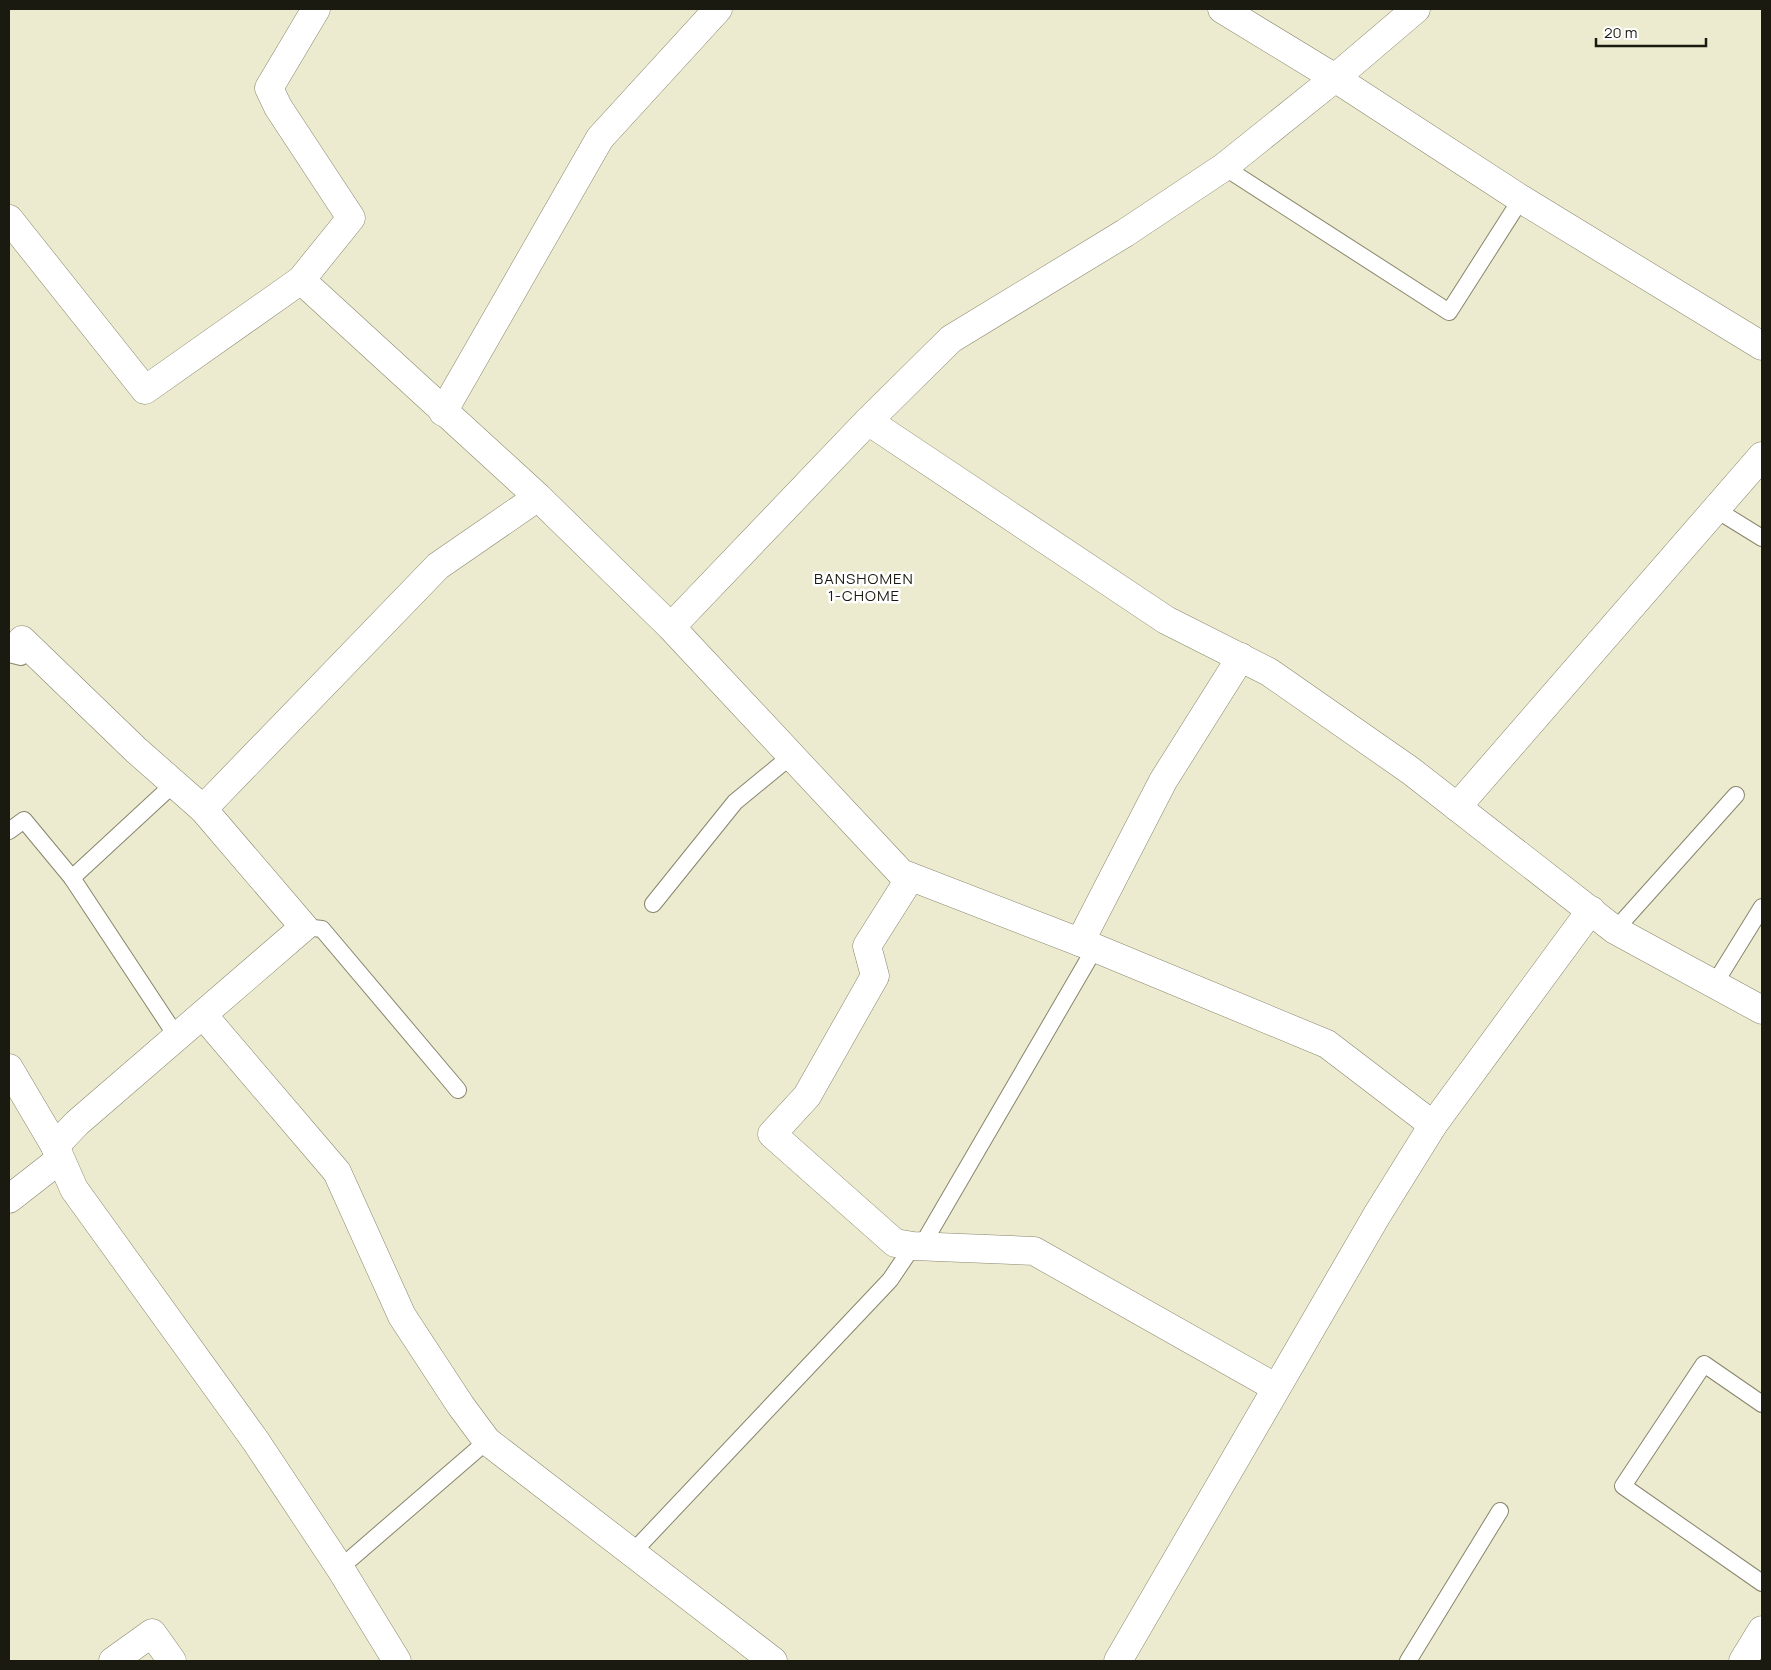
<svg xmlns="http://www.w3.org/2000/svg" width="1771" height="1670" viewBox="0 0 1771 1670" font-family="Manrope,sans-serif">
	<style>
		.lines { fill: none; stroke-linecap: round; stroke-linejoin: round }
		.lane-casing { stroke: #88856c; stroke-width: 18 }
		.street-casing { stroke: #88856c; stroke-width: 29 }
		.lane { stroke: #fff; stroke-width: 16 }
		.street { stroke: #fff; stroke-width: 28 }
		.labels { text-anchor: middle; stroke-width: 5; stroke-linejoin: round; paint-order: stroke }
		.neighbourhood-label { font-size: 15px; letter-spacing: 1px; fill: #1b1a10; stroke: #fff }
	</style>
	<rect width="100%" height="100%" fill="#edebcf"/>
	<g class="lines">
		<defs>
			<g id="lane">
				<polyline points="1224,167 1449,312 1521,199"/>
				<polyline points="1715,509 1762,538"/>
				<polyline points="9,654 21,657"/>
				<polyline points="165,792 72,878 177,1037"/>
				<polyline points="9,831 24,820 72,878"/>
				<polyline points="653,904 735,802 791,756"/>
				<polyline points="304,927 322,929 458,1090"/>
				<polyline points="1615,930 1736,795"/>
				<polyline points="1715,983 1762,907"/>
				<polyline points="921,1247 1095,948"/>
				<polyline points="1762,1404 1704,1364 1623,1486 1762,1583"/>
				<polyline points="632,1553 890,1280 913,1246"/>
				<polyline points="340,1568 487,1441"/>
				<polyline points="1408,1661 1500,1511"/>
			</g>
			<g id="street">
				<polyline points="1222,9 1335,78 1521,199 1762,346"/>
				<polyline points="9,219 145,390 301,280 351,218 278,107 269,88 316,9"/>
				<polyline points="301,280 538,497 671,627 901,873 1095,948 1327,1044 1433,1125"/>
				<polyline points="443,412 600,138 718,9"/>
				<polyline points="868,421 1166,620 1269,672 1411,771 1615,930 1762,1010"/>
				<polyline points="671,627 868,421 951,339 1125,233 1224,167 1335,78 1416,9"/>
				<polyline points="22,640 136,750 203,809"/>
				<polyline points="1457,807 1762,456"/>
				<polyline points="910,878 867,946 875,976 807,1096 772,1134 895,1243 913,1246 1034,1251 1275,1387"/>
				<polyline points="1080,942 1163,781 1241,657"/>
				<polyline points="203,1015 337,1172 402,1316 461,1406 487,1441 773,1661"/>
				<polyline points="9,1068 55,1146 74,1189 255,1440 340,1568 397,1661"/>
				<polyline points="55,1146 77,1123 304,927 203,809 438,566 538,497"/>
				<polyline points="9,1199 59,1160"/>
				<polyline points="113,1661 152,1633 172,1661"/>
				<polyline points="1118,1661 1377,1215 1433,1125 1591,910"/>
				<polyline points="1743,1661 1762,1630"/>
			</g>
		</defs>
		<use href="#lane" class="lane-casing"/>
		<use href="#street" class="street-casing"/>
		<use href="#lane" class="lane"/>
		<use href="#street" class="street"/>
	</g>
	<g class="labels">
		<g class="neighbourhood-label">
			<text x="864" y="584">BANSHOMEN<tspan x="864" dy="17">1-CHOME</tspan></text>
		</g>
	</g>
	<rect width="1771" height="1670" fill="none" stroke="#1b1a10" stroke-width="20"/>
	<path d="M1596 38v8h110v-8" fill="none" stroke="#1b1a10" stroke-width="2.5"/>
	<text x="1604" y="38" font-size="15" fill="#1b1a10" stroke="#ffffff" stroke-width="4" paint-order="stroke">20 m</text>
</svg>
